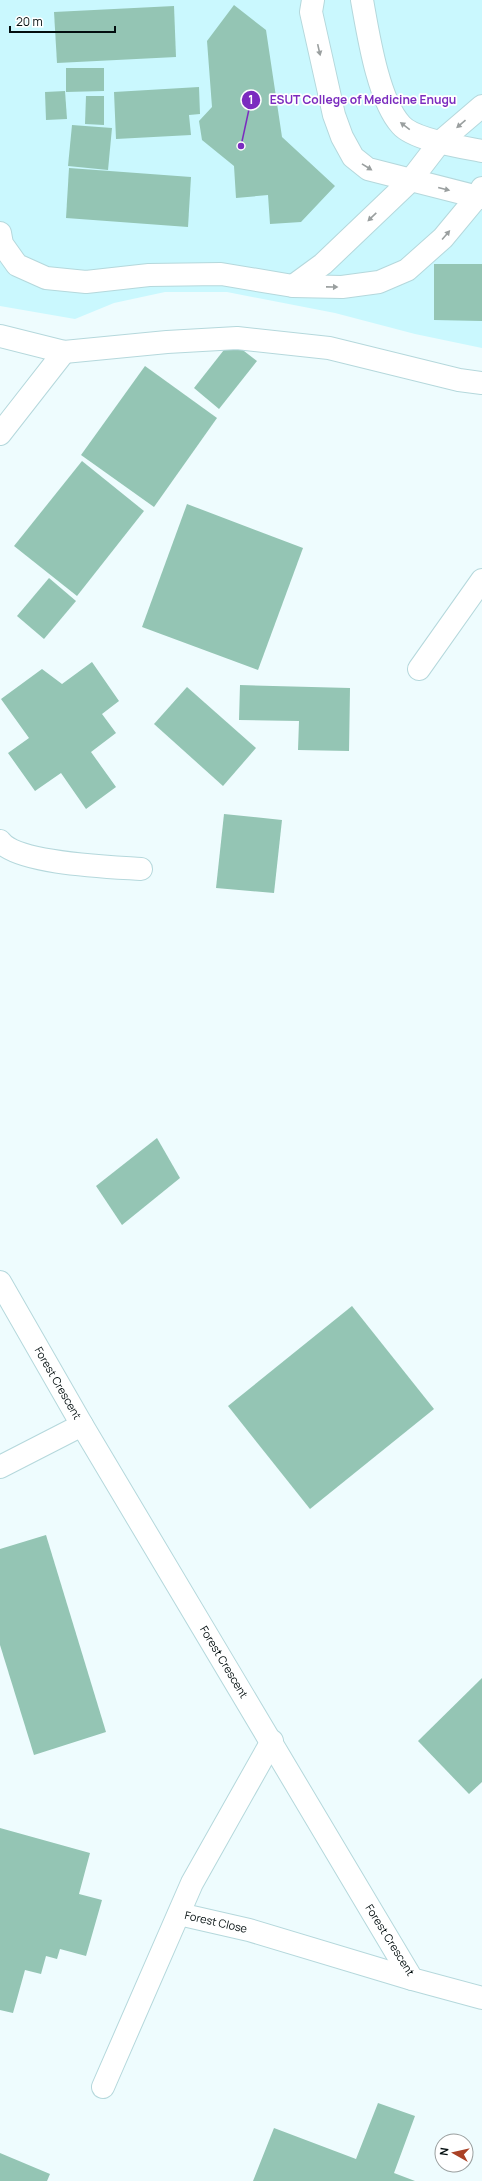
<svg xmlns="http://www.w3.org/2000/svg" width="482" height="2181" viewBox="0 0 482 2181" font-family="Manrope,sans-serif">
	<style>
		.built { fill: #caf8fe }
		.building { fill: #94c5b4 }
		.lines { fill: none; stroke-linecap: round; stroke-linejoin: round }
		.minor-casing { stroke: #b5d8dc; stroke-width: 24 }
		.minor { stroke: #fff; stroke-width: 22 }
		.oneway { fill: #9a9f9f }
		.labels { text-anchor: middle; stroke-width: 3.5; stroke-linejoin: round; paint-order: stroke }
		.street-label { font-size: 11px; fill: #030e0f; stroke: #fff }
		.leader { fill: none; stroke: #7b2cbf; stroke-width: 1.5 }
		.callout-dot { fill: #7b2cbf; stroke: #fff; stroke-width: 1.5 }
		.mark-label { font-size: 12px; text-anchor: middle; font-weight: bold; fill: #fff }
		.callout-label { font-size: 12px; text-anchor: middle; font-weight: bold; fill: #7b2cbf; stroke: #fff; stroke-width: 3.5; stroke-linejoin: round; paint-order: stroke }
	</style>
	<rect width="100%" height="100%" fill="#eefcfe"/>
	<polygon class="built" points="0,0 482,0 482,348 415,334 335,313 227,292 165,292 114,303 75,319 0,306"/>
	<g class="building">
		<polygon points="234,5 266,30 282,137 335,186 301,222 270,224 268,195 236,198 234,166 202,140 199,121 212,107 207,41"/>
		<polygon points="174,6 176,57 57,63 54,12"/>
		<polygon points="66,68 104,68 104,91 66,92"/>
		<polygon points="199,87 200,114 189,115 191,135 116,139 114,92"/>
		<polygon points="65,91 67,119 46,120 45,92"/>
		<polygon points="86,96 104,96 104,125 85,124"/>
		<polygon points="72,125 112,128 108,170 68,166"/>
		<polygon points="69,168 191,177 188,227 66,218"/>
		<polygon points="434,264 482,264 482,321 434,320"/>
		<polygon points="231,341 257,361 219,409 194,388"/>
		<polygon points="145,366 217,418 154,507 81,455"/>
		<polygon points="82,461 144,511 77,596 14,546"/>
		<polygon points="187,504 303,548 258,670 142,627"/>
		<polygon points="49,578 76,601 44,639 17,616"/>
		<polygon points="92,662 119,701 102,714 116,733 91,752 116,787 86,809 61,773 35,791 8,753 29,738 1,699 42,669 62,684"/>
		<polygon points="240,685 350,688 349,751 298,750 299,721 239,720"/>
		<polygon points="187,687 256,748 223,786 154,724"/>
		<polygon points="224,814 282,820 274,893 216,888"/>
		<polygon points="157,1138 180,1178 122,1225 96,1186"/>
		<polygon points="352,1306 434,1409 310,1509 228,1406"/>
		<polygon points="46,1535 106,1732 34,1755 0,1645 0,1549"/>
		<polygon points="482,1678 482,1782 469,1794 418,1741"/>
		<polygon points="0,1828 90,1853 79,1894 102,1900 86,1956 60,1949 57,1959 46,1956 41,1974 25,1970 13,2013 0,2010"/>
		<polygon points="378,2103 415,2116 394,2173 415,2181 253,2181 274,2128 356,2159"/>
		<polygon points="0,2153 50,2174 47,2181 0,2181"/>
	</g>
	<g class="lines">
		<defs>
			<g id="minor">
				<polyline points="313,0 311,12 334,115 342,137 353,157 368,169 482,198"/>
				<path d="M362,0C368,33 378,100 401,125C414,140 462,147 482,151"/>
				<polyline points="0,233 2,244 17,265 46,278 86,282 149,275 221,274 293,286 342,287 379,282 407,270 443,238 477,197 482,188"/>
				<polyline points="293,286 323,264 410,181 440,142 482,106"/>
				<polyline points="0,336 64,352 167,342 237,338 329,348 459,380 482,383"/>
				<polyline points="0,434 64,352"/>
				<polyline points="419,669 482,580"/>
				<path d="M0,841C17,864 112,867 141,869"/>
				<polyline points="0,1282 82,1425 412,1979 482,1998"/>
				<polyline points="0,1467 82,1425"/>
				<polyline points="179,1914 249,1930 412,1979"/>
				<polyline points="103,2087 192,1883 272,1741"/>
			</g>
		</defs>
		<use href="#minor" class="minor-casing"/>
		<use href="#minor" class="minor"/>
	</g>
	<defs><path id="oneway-solid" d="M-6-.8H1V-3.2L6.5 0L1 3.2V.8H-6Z"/></defs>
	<g class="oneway">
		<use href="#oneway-solid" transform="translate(319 50) rotate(77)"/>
		<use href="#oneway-solid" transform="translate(461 124) rotate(139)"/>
		<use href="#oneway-solid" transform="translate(405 126) rotate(-143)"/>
		<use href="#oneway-solid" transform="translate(367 167) rotate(32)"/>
		<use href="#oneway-solid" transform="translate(444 189) rotate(14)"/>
		<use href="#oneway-solid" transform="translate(372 217) rotate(136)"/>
		<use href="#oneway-solid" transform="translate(446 235) rotate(-49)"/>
		<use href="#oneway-solid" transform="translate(332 287) rotate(1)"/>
	</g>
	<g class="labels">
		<g class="street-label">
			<text transform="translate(58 1383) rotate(60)" y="4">Forest Crescent</text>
			<text transform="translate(224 1662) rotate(59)" y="4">Forest Crescent</text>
			<text transform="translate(216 1922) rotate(13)" y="4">Forest Close</text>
			<text transform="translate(390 1940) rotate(58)" y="4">Forest Crescent</text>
		</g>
	</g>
	<path class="leader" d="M241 146L251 100"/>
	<g class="callout-dot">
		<circle cx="241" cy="146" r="4"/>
		<circle cx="251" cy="100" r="10"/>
	</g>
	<g class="mark-label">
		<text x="251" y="104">1</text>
	</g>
	<g class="callout-label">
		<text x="363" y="104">ESUT College of Medicine Enugu</text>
	</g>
	<g transform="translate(454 2153) rotate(278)"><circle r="19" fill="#ffffff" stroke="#9a9f9f"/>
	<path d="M0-3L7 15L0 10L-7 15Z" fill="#aa4125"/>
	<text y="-6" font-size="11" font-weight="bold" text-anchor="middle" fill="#030e0f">N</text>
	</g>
	<path d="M10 26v6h105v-6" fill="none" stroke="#030e0f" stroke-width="2"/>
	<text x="16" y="26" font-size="12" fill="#030e0f" stroke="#ffffff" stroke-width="3" paint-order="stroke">20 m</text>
</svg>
